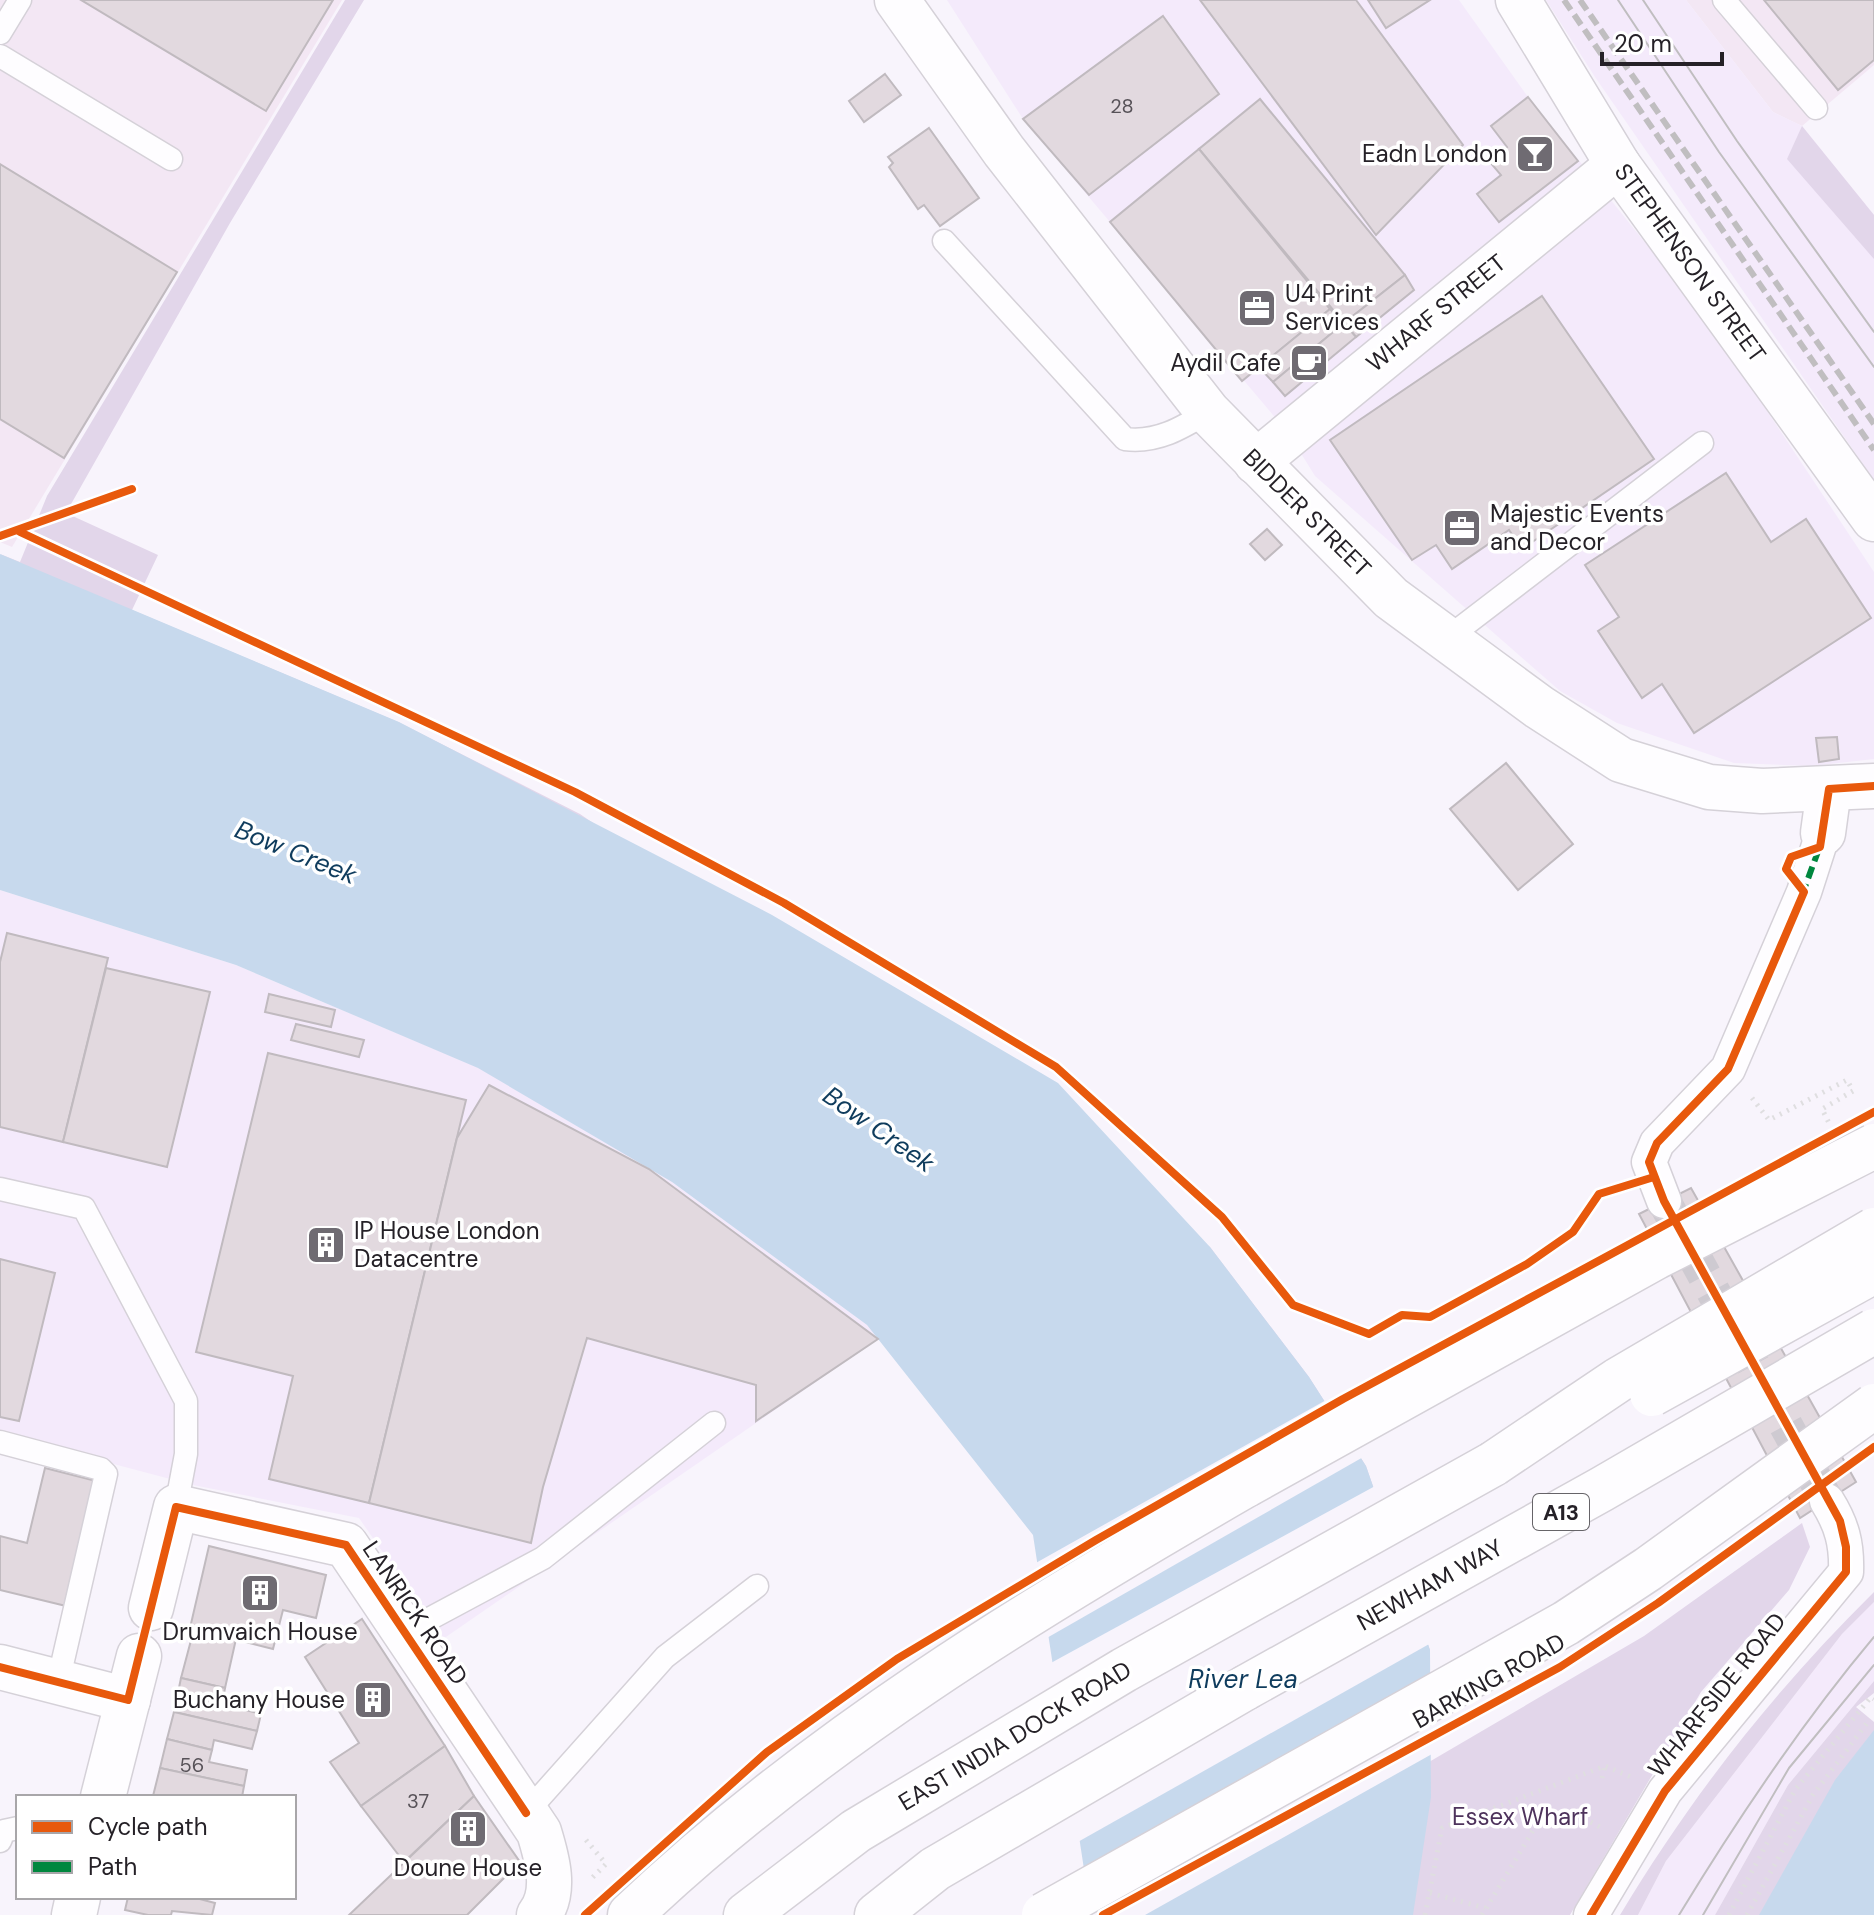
<svg xmlns="http://www.w3.org/2000/svg" width="1874" height="1915" viewBox="0 0 1874 1915" font-family="'DM Sans',sans-serif">
	<style>
		.commercial { fill: #f3e7f4 }
		.built { fill: #f4eafb }
		.green { fill: #e2d6ea }
		.water { fill: #c7d9ed }
		.pier { fill: #f8f4fc }
		.building { fill: #e2d9df; stroke: #c0babf; stroke-width: 2 }
		.lines { fill: none; stroke-linecap: round; stroke-linejoin: round }
		.pedestrian-tunnel { stroke: #cecad1; stroke-width: 34; stroke-dasharray: 34 17; stroke-linecap: butt }
		.service-casing { stroke: #d5d1d8; stroke-width: 25 }
		.pedestrian-casing { stroke: #d5d1d8; stroke-width: 37 }
		.minor-casing { stroke: #d5d1d8; stroke-width: 47 }
		.secondary-casing { stroke: #d5d1d8; stroke-width: 47 }
		.trunk-casing { stroke: #d5d1d8; stroke-width: 47 }
		.path { stroke: #dfdee0; stroke-width: 5; stroke-dasharray: 2 6; stroke-linecap: butt }
		.service { stroke: #fefdff; stroke-width: 22 }
		.pedestrian { stroke: #fefdff; stroke-width: 34 }
		.minor { stroke: #fefdff; stroke-width: 44 }
		.secondary { stroke: #fefdff; stroke-width: 44 }
		.trunk { stroke: #fefdff; stroke-width: 44 }
		.tram { stroke: #c0bec0; stroke-width: 2 }
		.rail { stroke: #c0bec0; stroke-width: 6; stroke-dasharray: 12 6; stroke-linecap: butt }
		.trunk-bridge-casing { stroke: #d5d1d8; stroke-width: 47; stroke-linecap: butt }
		.trunk-bridge { stroke: #fefdff; stroke-width: 44 }
		.quiet { stroke: #00873e; stroke-width: 6; stroke-dasharray: 12 6; stroke-linecap: butt }
		.cycleway-casing { stroke: #fff; stroke-width: 13 }
		.cycleway { stroke: #e8590c; stroke-width: 8 }
		.labels { text-anchor: middle; stroke-width: 7; stroke-linejoin: round; paint-order: stroke }
		.number-label { font-size: 20px; fill: #575258 }
		.shield { fill: #fff; stroke: #666468; stroke-width: 2 }
		.shield-label { font-size: 22px; font-weight: bold; fill: #252127 }
		.poi-label { font-size: 24px; fill: #252127; stroke: #fff; text-anchor: end }
		.street-label { font-size: 24px; fill: #252127; stroke: #fff }
		.park-label { font-size: 24px; fill: #4e335c; stroke: #fff }
		.water-label { font-size: 26px; font-style: italic; fill: #0f3c5d; stroke: #fff }
	</style>
	<rect width="100%" height="100%" fill="#f8f4fc"/>
	<g class="commercial">
		<polygon points="0,0 342,0 12,547 0,542"/>
		<polygon points="1686,0 1874,0 1874,65 1802,126 1773,112"/>
	</g>
	<g class="built">
		<polygon points="947,0 1459,0 1528,97 1704,316 1874,572 1874,759 1812,766 1734,763 1617,723 1560,691 1315,476 1289,434 1023,119"/>
		<polygon points="1546,0 1686,0 1773,112 1802,126 1874,215 1874,480 1595,77"/>
		<polygon points="0,890 236,965 479,1068 672,1182 867,1325 878,1339 443,1639 359,1518 193,1485 0,1434"/>
		<polygon points="1874,1602 1874,1681 1788,1785 1715,1915 1638,1915 1666,1861 1842,1634"/>
	</g>
	<g class="green">
		<polygon points="345,0 364,0 230,223 66,513 158,555 132,610 398,722 580,814 1210,1247 1309,1377 1366,1466 1430,1650 1429,1762 1644,1636 1802,1523 1810,1547 1789,1590 1701,1692 1570,1915 1358,1915 1356,1601 0,554 20,562 47,496"/>
		<polygon points="1802,126 1874,215 1874,259 1787,159"/>
		<path d="M1874,1592V1602L1842,1634L1666,1861L1638,1915H1620C1693,1794 1773,1692 1874,1592Z"/>
		<polygon points="1874,1681 1874,1693 1856,1707 1874,1722 1874,1832 1824,1915 1715,1915 1788,1785"/>
	</g>
	<g class="water">
		<polygon points="0,554 399,722 772,915 1058,1083 1210,1247 1309,1377 1366,1466 1430,1650 1431,1797 1413,1915 1091,1915 1033,1535 867,1325 672,1182 478,1068 236,965 0,890"/>
		<polygon points="1874,1730 1874,1915 1759,1915 1835,1780"/>
	</g>
	<g class="pier">
		<polygon points="1328,1399 1365,1456 1045,1639 1034,1564"/>
		<polygon points="1377,1485 1431,1643 1076,1843 1049,1664"/>
		<polygon points="1433,1675 1432,1754 1145,1915 1087,1915 1080,1870"/>
	</g>
	<g class="building">
		<polygon points="81,0 333,0 266,111"/>
		<polygon points="1200,0 1356,0 1463,145 1376,235"/>
		<polygon points="1368,0 1430,0 1386,28"/>
		<polygon points="1764,0 1874,0 1874,60 1838,90"/>
		<polygon points="1163,16 1219,94 1089,195 1023,119"/>
		<polygon points="885,74 901,95 864,122 849,101"/>
		<polygon points="1528,97 1578,161 1499,222 1477,194 1501,175 1489,161 1507,147 1491,126"/>
		<polygon points="1260,99 1405,275 1344,323 1199,149"/>
		<polygon points="929,128 979,198 940,226 924,205 918,209 889,167 893,163 888,157"/>
		<polygon points="1199,149 1330,309 1242,381 1110,222"/>
		<polygon points="0,164 177,272 64,458 0,419"/>
		<polygon points="1405,275 1414,290 1356,337 1344,323"/>
		<polygon points="1542,296 1654,459 1522,549 1509,530 1452,569 1436,545 1412,560 1330,440"/>
		<polygon points="1330,309 1344,323 1273,382 1259,367"/>
		<polygon points="1344,323 1356,337 1285,396 1273,382"/>
		<polygon points="1726,473 1771,542 1806,519 1871,618 1694,733 1662,684 1642,698 1598,631 1619,617 1585,565"/>
		<polygon points="1267,529 1282,545 1265,560 1250,544"/>
		<polygon points="1837,737 1839,759 1819,762 1816,738"/>
		<polygon points="1506,763 1573,844 1518,890 1450,809"/>
		<polygon points="7,933 108,958 63,1142 0,1127 0,962"/>
		<polygon points="106,968 210,992 167,1167 63,1142"/>
		<polygon points="269,994 335,1010 331,1027 265,1012"/>
		<polygon points="296,1024 364,1040 359,1057 291,1040"/>
		<polygon points="268,1053 466,1100 369,1503 269,1479 293,1376 196,1352"/>
		<polygon points="489,1085 649,1169 878,1339 756,1421 756,1385 587,1338 543,1487 531,1543 369,1503 457,1138"/>
		<polygon points="1691,1188 1856,1482 1800,1518 1639,1214"/>
		<polygon points="0,1259 55,1273 19,1421 0,1417"/>
		<polygon points="45,1468 96,1481 66,1606 0,1590 0,1536 27,1543"/>
		<polygon points="209,1546 326,1575 316,1618 283,1610 273,1649 190,1628"/>
		<polygon points="362,1619 445,1746 361,1806 330,1762 359,1743 305,1657"/>
		<polygon points="194,1629 236,1639 225,1688 181,1678"/>
		<polygon points="181,1678 225,1688 222,1704 261,1714 257,1731 174,1712"/>
		<polygon points="174,1712 257,1731 252,1749 214,1740 212,1750 167,1739"/>
		<polygon points="167,1739 212,1750 209,1762 247,1770 244,1786 160,1768"/>
		<polygon points="445,1746 474,1796 404,1862 361,1806"/>
		<polygon points="160,1768 244,1786 242,1797 153,1796"/>
		<polygon points="474,1796 520,1862 467,1915 349,1915"/>
		<polygon points="128,1897 192,1897 215,1903 212,1915 172,1911 171,1915 148,1915 125,1910"/>
	</g>
	<g class="lines">
		<polyline class="pedestrian-tunnel" points="1664,1201 1827,1501"/>
		<defs>
			<g id="service">
				<polyline points="1724,0 1816,108"/>
				<polyline points="0,33 20,0"/>
				<polyline points="0,56 171,159"/>
				<path d="M944,241L1125,439C1157,443 1182,428 1208,412"/>
				<polyline points="1445,640 1702,443"/>
				<polyline points="0,1189 84,1208 186,1401 186,1454 176,1507"/>
				<polyline points="0,1442 101,1469 106,1474 58,1682"/>
				<polyline points="403,1633 543,1558 714,1423"/>
				<polyline points="526,1813 665,1657 757,1586"/>
				<polyline points="0,1841 4,1831 18,1828"/>
			</g>
			<g id="pedestrian">
				<polyline points="1664,1201 1649,1162 1657,1143 1728,1069 1804,892 1823,833"/>
				<path d="M1591,1915L1665,1791L1846,1572C1847,1544 1842,1525 1827,1501"/>
			</g>
			<g id="minor">
				<polyline points="1256,462 1618,165"/>
				<polyline points="1823,833 1829,789"/>
				<path d="M151,1608L176,1507L346,1545L539,1832C547,1858 557,1892 539,1915"/>
				<polyline points="0,1667 128,1700"/>
				<polyline points="103,1797 139,1656"/>
				<polyline points="74,1915 78,1897"/>
			</g>
			<g id="secondary">
				<polyline points="897,0 1004,151 1208,412 1391,598 1539,707 1621,760 1709,787 1762,791 1874,786"/>
				<polyline points="1518,0 1618,165 1874,519"/>
			</g>
			<g id="trunk">
				<path d="M630,1915C812,1742 1029,1610 1246,1485"/>
				<polyline points="746,1915 856,1831 1124,1670 1493,1464"/>
				<polyline points="877,1915 935,1869 1245,1688"/>
			</g>
		</defs>
		<use href="#service" class="service-casing"/>
		<use href="#pedestrian" class="pedestrian-casing"/>
		<use href="#minor" class="minor-casing"/>
		<use href="#secondary" class="secondary-casing"/>
		<use href="#trunk" class="trunk-casing"/>
		<g class="path">
			<polyline points="1752,1098 1769,1120 1847,1080 1853,1091 1822,1109 1830,1125"/>
			<polyline points="1602,1778 1605,1766"/>
			<polyline points="586,1840 606,1864 590,1880"/>
			<polyline points="1430,1893 1485,1908"/>
			<polyline points="1425,1915 1442,1828 1605,1766 1631,1777"/>
			<polyline points="1482,1915 1543,1814 1574,1813 1600,1827"/>
			<polyline points="1729,1915 1795,1790 1871,1697 1874,1699"/>
			<polyline points="1747,1915 1813,1795 1870,1719"/>
		</g>
		<use href="#service" class="service"/>
		<use href="#pedestrian" class="pedestrian"/>
		<use href="#minor" class="minor"/>
		<use href="#secondary" class="secondary"/>
		<use href="#trunk" class="trunk"/>
		<g class="tram">
			<polyline points="1618,0 1719,152 1874,367"/>
			<polyline points="1643,0 1737,141 1874,332"/>
			<path d="M1679,1915C1738,1818 1801,1724 1874,1637"/>
			<polyline points="1703,1915 1789,1768 1874,1665"/>
		</g>
		<g class="rail">
			<polyline points="1564,0 1874,450"/>
			<polyline points="1580,0 1874,424"/>
		</g>
		<defs>
			<g id="trunk-bridge">
				<polyline points="1652,1394 1874,1271"/>
				<polyline points="1493,1464 1618,1380 1874,1230"/>
				<polyline points="1246,1485 1656,1257 1874,1146"/>
				<polyline points="1245,1688 1602,1489 1874,1331"/>
				<polyline points="1044,1915 1566,1623 1648,1569 1874,1406"/>
			</g>
		</defs>
		<use href="#trunk-bridge" class="trunk-bridge-casing"/>
		<use href="#trunk-bridge" class="trunk-bridge"/>
		<polyline class="quiet" points="1802,895 1820,846"/>
		<defs>
			<g id="cycleway">
				<polyline points="20,532 575,792 784,903 1056,1067 1222,1217 1293,1305 1369,1334 1402,1315 1430,1317 1527,1264 1573,1232 1599,1194 1654,1177"/>
				<polyline points="0,536 132,489"/>
				<polyline points="0,1667 128,1700 176,1507 346,1545 526,1813"/>
				<polyline points="585,1915 767,1752 897,1659 1096,1540 1343,1399 1874,1112"/>
				<polyline points="1103,1915 1560,1667 1658,1603 1874,1447"/>
				<polyline points="1591,1915 1665,1791 1846,1572 1846,1547 1840,1521 1664,1201 1649,1162 1657,1143 1728,1069 1804,892 1786,869 1791,857 1820,847 1829,789 1874,786"/>
			</g>
		</defs>
		<use href="#cycleway" class="cycleway-casing"/>
		<use href="#cycleway" class="cycleway"/>
	</g>
	<defs>
		<symbol id="bar-square" viewBox="-11 -11 22 22"><rect x="-9" y="-9" width="18" height="18" rx="4" fill="#6f6b72" stroke="#fff"/><path d="M-6-5H6L.8 .8V4.5H3.5V6h-7V4.5H-.8V.8Z" fill="#fff"/></symbol>
		<symbol id="office-square" viewBox="-11 -11 22 22"><rect x="-9" y="-9" width="18" height="18" rx="4" fill="#6f6b72" stroke="#fff"/><path d="M-6-3h4V-5.5h4V-3h4V5H-6ZM-1-4.5V-3h2v-1.5ZM-6 0V1H6V0Z" fill="#fff"/></symbol>
		<symbol id="cafe-square" viewBox="-11 -11 22 22"><rect x="-9" y="-9" width="18" height="18" rx="4" fill="#6f6b72" stroke="#fff"/><path d="M-5.5-4.5H6V0H3Q3 3.5 0 3.5H-2.5Q-5.5 3.5-5.5 0ZM3-3.2v2h1.7v-2ZM-6 4.5H4V6H-6Z" fill="#fff"/></symbol>
		<symbol id="building-square" viewBox="-11 -11 22 22"><rect x="-9" y="-9" width="18" height="18" rx="4" fill="#6f6b72" stroke="#fff"/><path d="M-4-6H4V6H1V3H-1V6H-4ZM-2.5-4.3h1.7v1.8h-1.7ZM.8-4.3h1.7v1.8H.8ZM-2.5-1h1.7V.8h-1.7ZM.8-1h1.7V.8H.8Z" fill="#fff"/></symbol>
	</defs>
	<g fill-rule="evenodd">
		<use href="#bar-square" x="1513" y="132" width="44" height="44"/>
		<use href="#office-square" x="1235" y="286" width="44" height="44"/>
		<use href="#cafe-square" x="1287" y="341" width="44" height="44"/>
		<use href="#office-square" x="1440" y="506" width="44" height="44"/>
		<use href="#building-square" x="304" y="1223" width="44" height="44"/>
		<use href="#building-square" x="238" y="1571" width="44" height="44"/>
		<use href="#building-square" x="351" y="1678" width="44" height="44"/>
		<use href="#building-square" x="446" y="1807" width="44" height="44"/>
	</g>
	<g class="labels">
		<g class="number-label">
			<text x="1122" y="113">28</text>
			<text x="192" y="1772">56</text>
			<text x="418" y="1808">37</text>
		</g>
		<rect class="shield" x="1533" y="1494" width="56" height="36" rx="6"/>
		<g class="shield-label">
			<text x="1561" y="1520">A13</text>
		</g>
		<g class="poi-label">
			<text x="1507" y="162">Eadn London</text>
			<text x="1285" y="302" text-anchor="start">U4 Print<tspan x="1285" dy="28">Services</tspan></text>
			<text x="1281" y="371">Aydil Cafe</text>
			<text x="1490" y="522" text-anchor="start">Majestic Events<tspan x="1490" dy="28">and Decor</tspan></text>
			<text x="354" y="1239" text-anchor="start">IP House London<tspan x="354" dy="28">Datacentre</tspan></text>
			<text x="260" y="1640" text-anchor="middle">Drumvaich House</text>
			<text x="345" y="1708">Buchany House</text>
			<text x="468" y="1876" text-anchor="middle">Doune House</text>
		</g>
		<g class="street-label">
			<text transform="translate(1690 263) rotate(54)" y="8">STEPHENSON STREET</text>
			<text transform="translate(1436 313) rotate(-39)" y="8">WHARF STREET</text>
			<text transform="translate(1307 513) rotate(45)" y="8">BIDDER STREET</text>
			<text transform="translate(1430 1585) rotate(-29)" y="8">NEWHAM WAY</text>
			<text transform="translate(415 1613) rotate(56)" y="8">LANRICK ROAD</text>
			<text transform="translate(1489 1681) rotate(-29)" y="8">BARKING ROAD</text>
			<text transform="translate(1717 1695) rotate(-51)" y="8">WHARFSIDE ROAD</text>
			<text transform="translate(1015 1736) rotate(-31)" y="8">EAST INDIA DOCK ROAD</text>
		</g>
		<g class="park-label">
			<text x="1520" y="1825">Essex Wharf</text>
		</g>
		<g class="water-label">
			<text transform="translate(296 852) rotate(22)" y="9">Bow Creek</text>
			<text transform="translate(879 1129) rotate(35)" y="9">Bow Creek</text>
			<text x="1243" y="1688">River Lea</text>
		</g>
	</g>
	<rect x="16" y="1795" width="280" height="104" fill="#ffffff" stroke="#a8a6a9" stroke-width="2"/>
	<rect x="32" y="1821" width="40" height="12" fill="#e8590c" stroke="#a8a6a9" stroke-width="2"/>
	<text x="88" y="1835" font-size="24" fill="#252127">Cycle path</text>
	<rect x="32" y="1861" width="40" height="12" fill="#00873e" stroke="#a8a6a9" stroke-width="2"/>
	<text x="88" y="1875" font-size="24" fill="#252127">Path</text>
	<path d="M1602 52v12h120v-12" fill="none" stroke="#252127" stroke-width="4"/>
	<text x="1614" y="52" font-size="24" fill="#252127" stroke="#ffffff" stroke-width="6" paint-order="stroke">20 m</text>
</svg>
